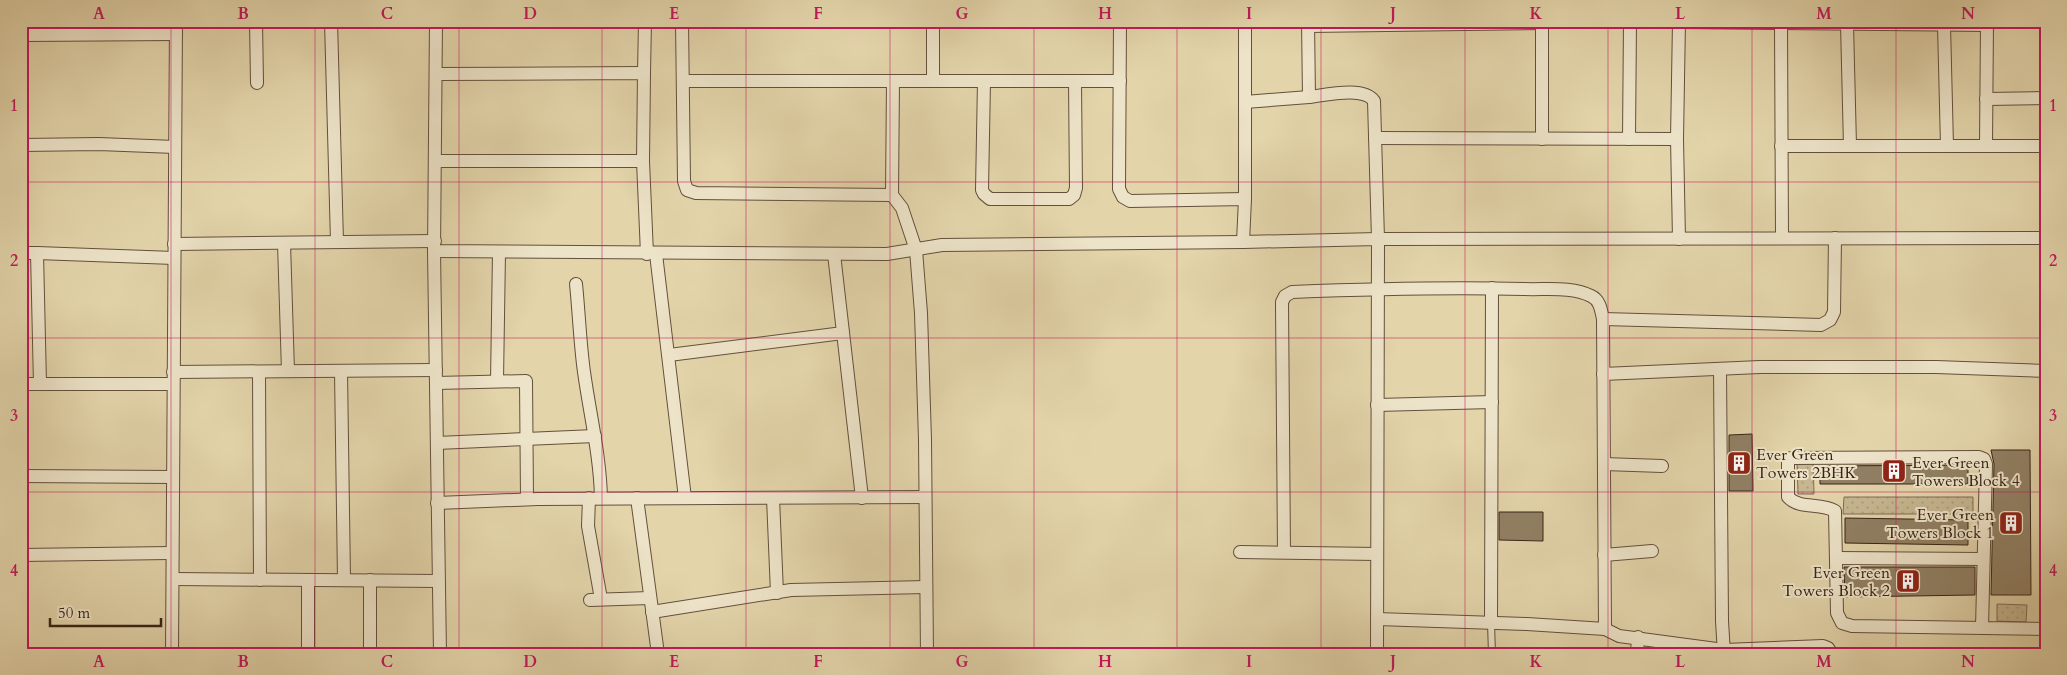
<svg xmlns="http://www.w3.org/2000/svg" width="2067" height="675" viewBox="0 0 2067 675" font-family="Cardo,serif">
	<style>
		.grass { fill: url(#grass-dots); stroke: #7f6d54 }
		.building { fill: #918064; stroke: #382418 }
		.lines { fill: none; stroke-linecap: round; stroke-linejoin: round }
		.service-casing { stroke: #63503c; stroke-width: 8 }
		.minor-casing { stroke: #63503c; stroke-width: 14 }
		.service { stroke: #ede3c8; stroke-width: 6 }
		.minor { stroke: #ede3c8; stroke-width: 12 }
		.grid { fill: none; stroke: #c2185b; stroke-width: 1; stroke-opacity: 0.55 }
		.labels { text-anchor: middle; stroke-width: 4; stroke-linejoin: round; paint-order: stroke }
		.poi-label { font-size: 16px; fill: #382418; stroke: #ede3c8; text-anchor: start }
		.neatline { fill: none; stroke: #c2185b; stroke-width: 2 }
		.grid-label { font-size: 16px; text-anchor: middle; font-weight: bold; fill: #c2185b }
	</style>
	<defs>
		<pattern id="grass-dots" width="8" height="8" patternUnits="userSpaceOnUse" patternTransform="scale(1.25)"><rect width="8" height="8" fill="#c6b691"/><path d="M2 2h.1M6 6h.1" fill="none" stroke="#ab9c7c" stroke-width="1.8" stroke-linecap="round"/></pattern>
	</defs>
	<rect width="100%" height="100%" fill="#e3d4aa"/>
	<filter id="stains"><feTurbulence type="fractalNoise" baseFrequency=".004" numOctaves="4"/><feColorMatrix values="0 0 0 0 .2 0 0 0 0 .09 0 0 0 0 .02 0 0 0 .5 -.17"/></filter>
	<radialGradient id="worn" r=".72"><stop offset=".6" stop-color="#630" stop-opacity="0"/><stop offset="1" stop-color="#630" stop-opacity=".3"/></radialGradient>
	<g class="grass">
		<polygon points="1813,460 1814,494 1798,494 1797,461"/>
		<polygon points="1844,497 1973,497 1973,514 1843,514"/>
		<polygon points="1997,604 2027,605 2026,622 1997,621"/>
	</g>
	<g class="building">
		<polygon points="1752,434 1753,491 1729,491 1729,435"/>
		<polygon points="1991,450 2030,450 2031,595 1991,595 1994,464"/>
		<polygon points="1968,465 1968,484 1820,484 1820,466"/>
		<polygon points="1499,512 1543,512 1543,541 1499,540"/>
		<polygon points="1845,518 1968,520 1968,545 1845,543"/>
		<polygon points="1844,567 1975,567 1975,595 1845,597"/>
	</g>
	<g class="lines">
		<defs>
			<polyline id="service" points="1491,623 1492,654"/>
			<g id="minor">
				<polyline points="256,21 257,83"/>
				<polyline points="331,21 337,242"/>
				<polyline points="436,21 434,251 887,254 942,245 1243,242"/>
				<polyline points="682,21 684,181 687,190 696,193 892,195 893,81"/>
				<polyline points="1120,21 1119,189 1123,197 1130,201 1245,199 1243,242 1378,239 1377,654"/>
				<polyline points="1245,21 1245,199"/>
				<path d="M1308,21L1309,97C1326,95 1364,86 1374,101L1378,239L2046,238"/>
				<polyline points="1542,21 1542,139"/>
				<polyline points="1679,22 1987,25"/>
				<polyline points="1781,23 1782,238"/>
				<polyline points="1847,24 1850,146"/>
				<polyline points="1944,25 1947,146"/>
				<polyline points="1308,26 1542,23"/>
				<polyline points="21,35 176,34"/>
				<polyline points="644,73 645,21"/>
				<polyline points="436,74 644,73 643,161"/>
				<polyline points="684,81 1120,81"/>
				<polyline points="933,81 933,21"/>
				<polyline points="984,81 982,190 984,194 990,199 1069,199 1074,195 1076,188 1075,82"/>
				<polyline points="1986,99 2046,98"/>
				<polyline points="1245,102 1309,97"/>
				<polyline points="1375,138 1677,139"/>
				<polyline points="1629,139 1630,21"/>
				<polyline points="21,145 99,144 175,147"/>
				<polyline points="1781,146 2046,146"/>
				<polyline points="1986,146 1987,21"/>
				<polyline points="435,161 643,161 647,254"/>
				<polyline points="892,195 902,208 916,250 921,313 925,440 927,654"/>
				<polyline points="1679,239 1677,139 1679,21"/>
				<polyline points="284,243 288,371"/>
				<polyline points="174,244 435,241"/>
				<polyline points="434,251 440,654"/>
				<polyline points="21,253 37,253 40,384"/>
				<polyline points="37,253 174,258"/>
				<polyline points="656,254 685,498"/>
				<polyline points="834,254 862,498"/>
				<path d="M576,284C579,313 580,343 584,372C590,415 600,455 601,498"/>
				<polyline points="1603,319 1821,325 1830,320 1834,312 1835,238"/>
				<polyline points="669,355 843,333"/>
				<polyline points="1720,369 1722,621 1724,654"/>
				<polyline points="341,371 344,580"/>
				<polyline points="173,372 436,370"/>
				<polyline points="259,372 260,580"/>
				<polyline points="1603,374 1760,367 1936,367 2046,371"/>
				<polyline points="497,381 499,252"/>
				<polyline points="436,383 526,381 527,499"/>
				<polyline points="21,384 173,384"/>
				<polyline points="1377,405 1492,402"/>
				<polyline points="437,443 595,436"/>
				<polyline points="1604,464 1662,466"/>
				<polyline points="21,476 173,477"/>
				<polyline points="589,498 588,526 601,599"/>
				<polyline points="637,498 658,654"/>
				<polyline points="773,498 777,593"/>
				<polyline points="437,503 538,499 925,497"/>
				<polyline points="1240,552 1377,554"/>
				<path d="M1284,552L1282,302L1285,296L1292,292C1369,289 1446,287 1524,289C1545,290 1572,286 1591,296C1600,300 1601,310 1603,319L1605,629L1527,624L1377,619"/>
				<polyline points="21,555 171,553"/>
				<polyline points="1604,555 1652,551"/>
				<polyline points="1836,558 1983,559"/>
				<polyline points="173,579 438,581"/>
				<polyline points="590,600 650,598"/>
				<polyline points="652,612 791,590 926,587"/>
				<polyline points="1491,623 1492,288"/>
				<path d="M1982,628L1986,464L1984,459L1979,457L1791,458L1788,462V497C1800,510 1820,502 1835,511L1837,613L1842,623L1852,626L2046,629"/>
				<polyline points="1605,629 1619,636 1724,650 1823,646 1828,648 1832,654"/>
				<polyline points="172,654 176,21"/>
				<polyline points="308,654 308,580"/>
				<polyline points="370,654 370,580"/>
				<polyline points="1637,654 1638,637"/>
			</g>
		</defs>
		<use href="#service" class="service-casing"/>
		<use href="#minor" class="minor-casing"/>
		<use href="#service" class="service"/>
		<use href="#minor" class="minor"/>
	</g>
	<path class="grid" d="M171,21V654M315,21V654M459,21V654M602,21V654M746,21V654M890,21V654M1034,21V654M1177,21V654M1321,21V654M1465,21V654M1608,21V654M1752,21V654M1896,21V654M21,182H2046M21,338H2046M21,492H2046"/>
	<defs>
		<symbol id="building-square" viewBox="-11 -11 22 22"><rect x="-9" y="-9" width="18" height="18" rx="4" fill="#8f2418" stroke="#ede3c8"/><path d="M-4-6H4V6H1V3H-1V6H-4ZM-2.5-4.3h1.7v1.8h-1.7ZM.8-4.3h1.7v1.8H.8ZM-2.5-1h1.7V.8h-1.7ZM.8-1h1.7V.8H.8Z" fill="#fff"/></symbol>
	</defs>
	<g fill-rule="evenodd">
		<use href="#building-square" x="1725" y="449" width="28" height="28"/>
		<use href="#building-square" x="1880" y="457" width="28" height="28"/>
		<use href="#building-square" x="1997" y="509" width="28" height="28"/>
		<use href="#building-square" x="1894" y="567" width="28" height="28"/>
	</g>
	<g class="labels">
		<g class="poi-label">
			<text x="1756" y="460">Ever Green<tspan x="1756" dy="18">Towers 2BHK</tspan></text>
			<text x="1912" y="468">Ever Green<tspan x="1912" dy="18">Towers Block 4</tspan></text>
			<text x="1994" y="520" text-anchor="end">Ever Green<tspan x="1994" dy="18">Towers Block 1</tspan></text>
			<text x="1890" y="578" text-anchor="end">Ever Green<tspan x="1890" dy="18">Towers Block 2</tspan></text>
		</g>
	</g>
	<rect width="2067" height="675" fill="none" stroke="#e3d4aa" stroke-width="55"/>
	<path d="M50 618v8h111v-8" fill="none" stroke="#382418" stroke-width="2.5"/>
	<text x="58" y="618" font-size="15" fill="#382418" stroke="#ede3c8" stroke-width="4" paint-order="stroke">50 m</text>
	<rect x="28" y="28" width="2012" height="620" class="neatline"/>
	<g class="grid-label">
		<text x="99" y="19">A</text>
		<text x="243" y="19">B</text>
		<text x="387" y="19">C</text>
		<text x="530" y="19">D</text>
		<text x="674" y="19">E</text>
		<text x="818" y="19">F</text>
		<text x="962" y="19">G</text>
		<text x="1105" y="19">H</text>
		<text x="1249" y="19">I</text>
		<text x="1393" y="19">J</text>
		<text x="1536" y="19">K</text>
		<text x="1680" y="19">L</text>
		<text x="1824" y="19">M</text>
		<text x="1968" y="19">N</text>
		<text x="14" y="111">1</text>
		<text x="2053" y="111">1</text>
		<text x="14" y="266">2</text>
		<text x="2053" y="266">2</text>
		<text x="14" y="421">3</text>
		<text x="2053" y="421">3</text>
		<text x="14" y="576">4</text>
		<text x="2053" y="576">4</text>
		<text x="99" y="667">A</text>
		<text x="243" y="667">B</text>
		<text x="387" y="667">C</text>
		<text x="530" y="667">D</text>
		<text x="674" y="667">E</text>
		<text x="818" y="667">F</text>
		<text x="962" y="667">G</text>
		<text x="1105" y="667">H</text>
		<text x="1249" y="667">I</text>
		<text x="1393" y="667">J</text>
		<text x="1536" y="667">K</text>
		<text x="1680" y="667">L</text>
		<text x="1824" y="667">M</text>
		<text x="1968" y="667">N</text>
	</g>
	<rect width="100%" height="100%" filter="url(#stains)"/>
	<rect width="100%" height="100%" fill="url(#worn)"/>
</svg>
